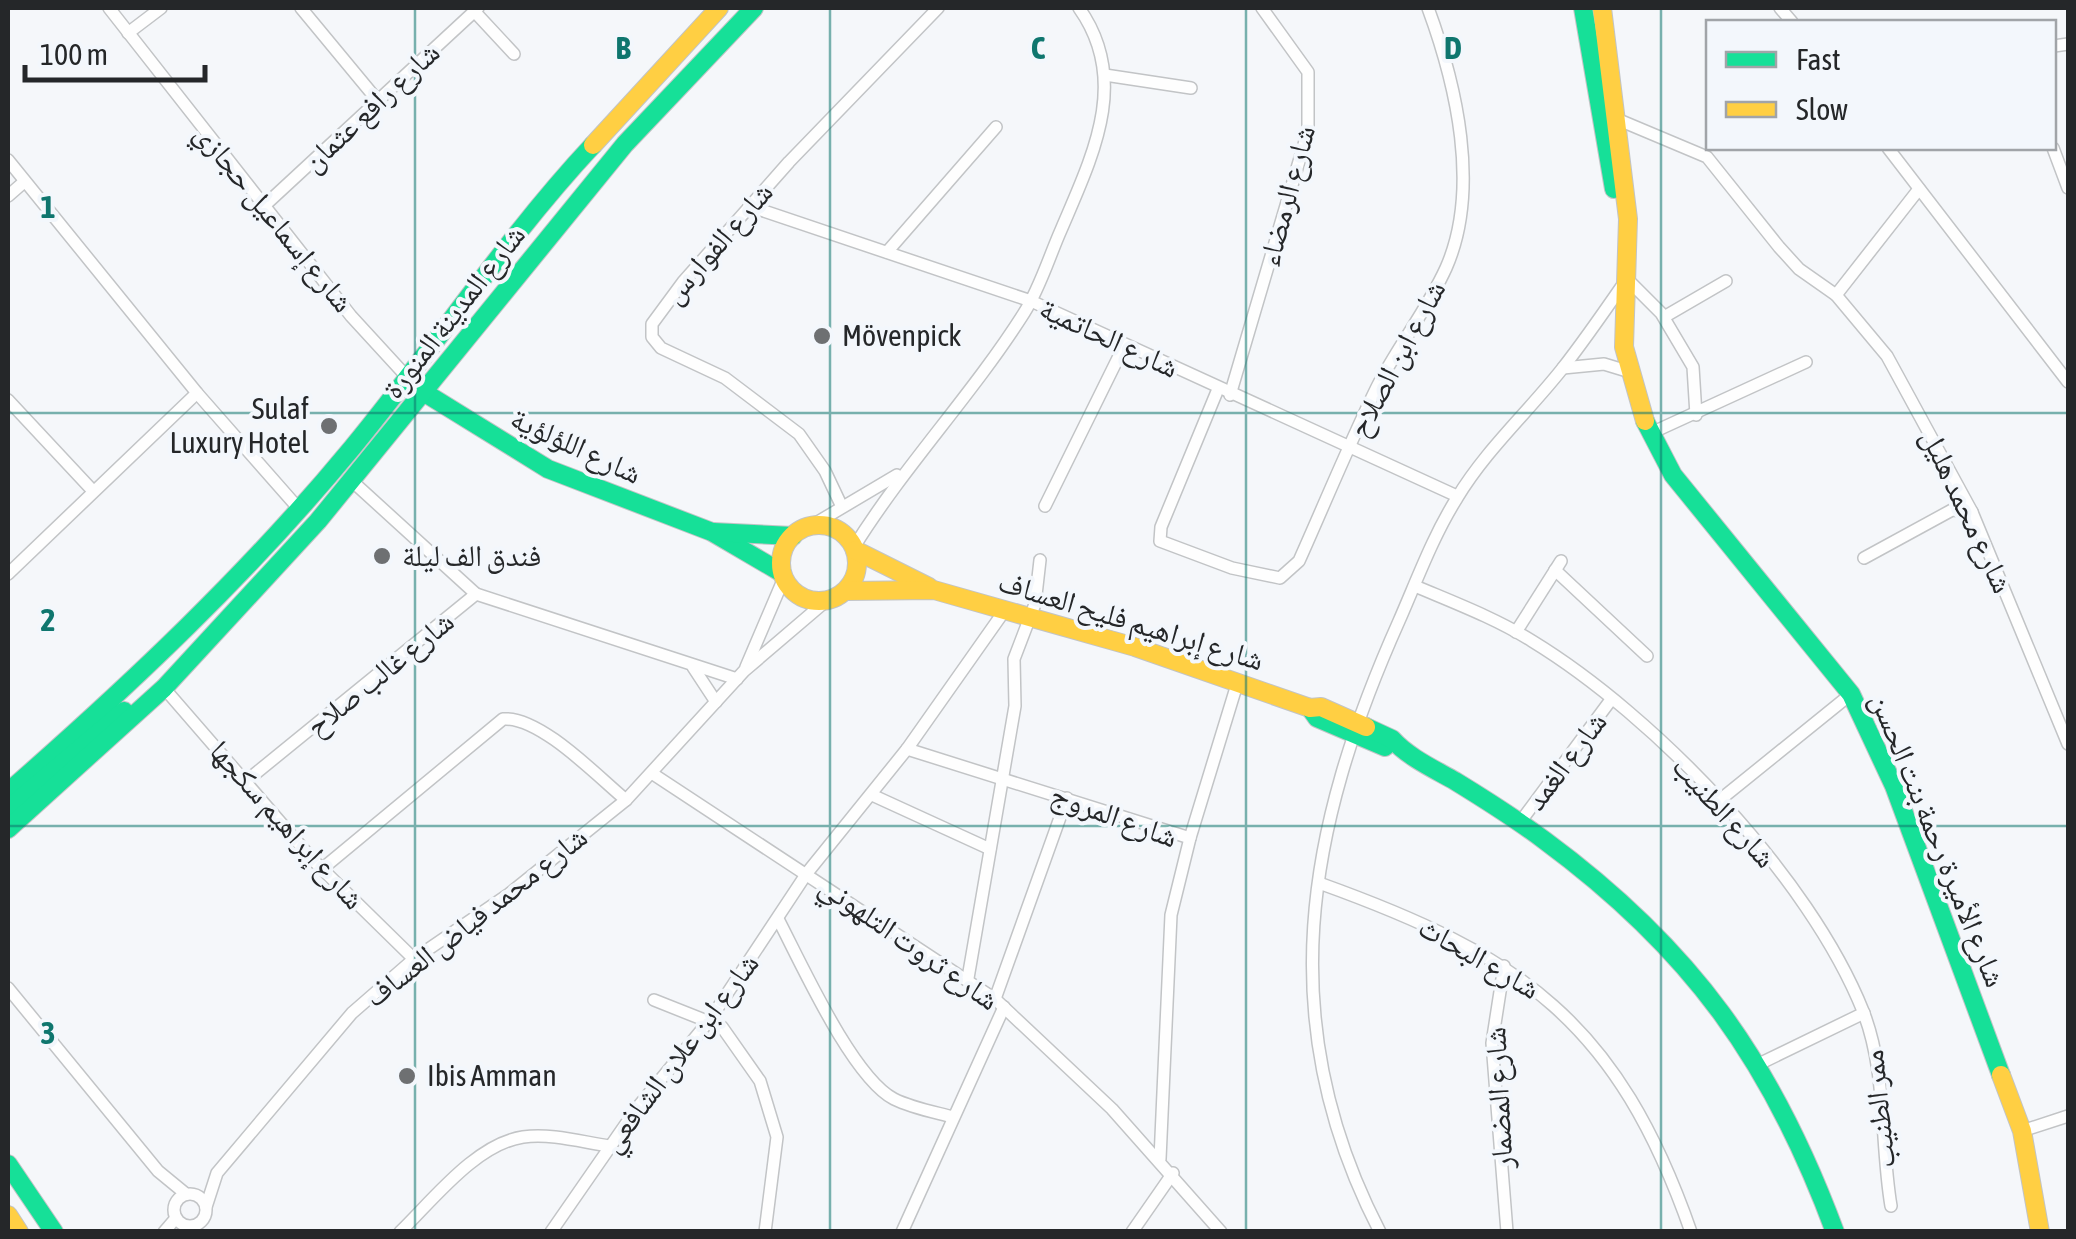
<svg xmlns="http://www.w3.org/2000/svg" width="2076" height="1239" viewBox="0 0 2076 1239" font-family="'Asap Condensed','Noto Naskh Arabic',sans-serif">
	<style>
		.lines { fill: none; stroke-linecap: round; stroke-linejoin: round }
		.street-casing { stroke: #c2c4c6; stroke-width: 14 }
		.fast-casing { stroke: #c2c4c6; stroke-width: 20 }
		.slow-casing { stroke: #c2c4c6; stroke-width: 20 }
		.street { stroke: #fefefe; stroke-width: 11 }
		.fast { stroke: #16e098; stroke-width: 18 }
		.slow { stroke: #ffcf43; stroke-width: 18 }
		.grid { fill: none; stroke: #0f766e; stroke-width: 2.5; stroke-opacity: 0.55 }
		.poi-dot { fill: #6e7072; stroke: #f3f7fc; stroke-width: 4 }
		.labels { text-anchor: middle; stroke-width: 8; stroke-linejoin: round; paint-order: stroke }
		.street-label { font-size: 30px; fill: #252729; stroke: #f3f7fc }
		.poi-label { font-size: 30px; fill: #252729; stroke: #f3f7fc; text-anchor: start }
		.grid-label { font-size: 32px; text-anchor: middle; font-weight: bold; fill: #0f766e; stroke: #f3f7fc; stroke-width: 8; stroke-linejoin: round; paint-order: stroke }
	</style>
	<rect width="100%" height="100%" fill="#f5f7fa"/>
	<g class="lines">
		<defs>
			<g id="street">
				<polyline points="109,8 351,316 407,377"/>
				<polyline points="301,8 378,101"/>
				<polyline points="1780,8 1792,22"/>
				<polyline points="474,11 514,54"/>
				<polyline points="128,33 161,8"/>
				<polyline points="2054,46 2068,44"/>
				<polyline points="1105,75 1191,88"/>
				<polyline points="1619,120 1707,157 1779,247 1799,269 1836,295 1887,356 1972,512 2068,744"/>
				<polyline points="1888,148 2068,382"/>
				<polyline points="2053,148 2068,188"/>
				<polyline points="8,160 197,393 299,509"/>
				<polyline points="8,196 24,182"/>
				<polyline points="264,206 478,8"/>
				<polyline points="749,206 1031,301 1457,496"/>
				<polyline points="887,252 996,127"/>
				<polyline points="1624,276 1661,313 1693,367 1696,415"/>
				<polyline points="1836,295 1919,189"/>
				<polyline points="1664,317 1726,281"/>
				<polyline points="1563,368 1604,364 1627,371"/>
				<path d="M1218,389L1161,527L1160,541L1232,568L1280,578L1299,561C1325,503 1349,444 1377,387C1398,346 1427,310 1446,268C1481,189 1456,84 1428,8"/>
				<polyline points="1230,395 1308,131 1308,72 1262,8"/>
				<polyline points="8,400 93,491"/>
				<polyline points="1649,434 1806,362"/>
				<polyline points="1045,506 1124,346"/>
				<polyline points="842,507 825,471 799,434 725,378 661,348 652,337 652,324 683,282 789,162 938,8"/>
				<polyline points="811,526 897,475"/>
				<path d="M854,547C905,465 972,395 1024,313C1040,288 1049,257 1061,230C1092,157 1131,81 1079,8"/>
				<polyline points="1864,558 1952,510 1972,512"/>
				<polyline points="1555,570 1647,656"/>
				<polyline points="8,574 197,393"/>
				<path d="M1415,586C1455,603 1495,618 1532,641C1655,716 1809,876 1863,1011C1887,1072 1880,1141 1891,1206"/>
				<polyline points="476,594 737,679"/>
				<polyline points="1516,632 1561,561"/>
				<polyline points="693,667 716,702"/>
				<polyline points="746,667 784,578"/>
				<polyline points="164,688 314,861 414,959"/>
				<polyline points="907,749 1190,838"/>
				<polyline points="653,774 995,999 1112,1109 1221,1232"/>
				<polyline points="245,782 476,594 352,481"/>
				<polyline points="872,795 990,849"/>
				<polyline points="1721,799 1851,694"/>
				<polyline points="1521,821 1610,701"/>
				<path d="M322,869L503,719C540,716 597,776 626,800"/>
				<path d="M1319,883C1522,956 1617,1021 1691,1232"/>
				<path d="M778,919C801,963 852,1077 894,1099C912,1108 934,1112 953,1117"/>
				<polyline points="1504,966 1492,1043 1507,1232"/>
				<polyline points="968,978 1015,706 1014,659 1035,604 1040,560"/>
				<polyline points="8,988 158,1171 186,1194"/>
				<polyline points="995,999 1067,798"/>
				<polyline points="654,1000 722,1027 760,1081 777,1137 765,1232"/>
				<polyline points="1761,1063 1864,1013"/>
				<polyline points="2022,1131 2068,1116"/>
				<polyline points="1160,1159 1171,915 1190,838 1238,681"/>
				<circle cx="190" cy="1210" r="16"/>
				<polyline points="206,1207 217,1173 352,1013 414,959 509,894 626,800 744,671 826,601"/>
				<polyline points="164,1232 176,1218"/>
				<path d="M400,1232C433,1200 476,1144 523,1137C551,1133 582,1142 609,1146"/>
				<polyline points="551,1232 637,1108 709,1021 807,873 907,749 1005,610"/>
				<polyline points="902,1232 1004,1007"/>
				<polyline points="1132,1232 1173,1173"/>
				<path d="M1380,1232C1271,1022 1306,829 1399,621C1417,580 1433,536 1457,498C1485,451 1528,412 1562,369C1584,341 1604,312 1624,283"/>
			</g>
			<g id="fast">
				<polyline points="1583,8 1614,189"/>
				<polyline points="425,393 548,469 712,532 782,573"/>
				<polyline points="1645,421 1673,475 1851,694 1894,786 2001,1075"/>
				<polyline points="713,532 793,536"/>
				<polyline points="1310,708 1317,718 1385,747"/>
				<path d="M1366,727L1392,739C1408,757 1434,769 1455,781C1486,800 1516,819 1544,840C1692,949 1772,1062 1835,1232"/>
				<path d="M8,792C130,685 248,574 352,448C434,349 505,239 593,145"/>
				<polyline points="8,809 124,711"/>
				<polyline points="8,829 164,688 318,521 625,144 754,8"/>
				<polyline points="8,1164 54,1232"/>
			</g>
			<g id="slow">
				<polyline points="1602,8 1628,219 1624,347 1645,421"/>
				<polyline points="593,145 719,8"/>
				<circle cx="819" cy="563" r="38"/>
				<polyline points="855,550 929,587"/>
				<polyline points="846,591 934,590 1135,647 1310,708 1321,707 1366,727"/>
				<polyline points="2001,1075 2022,1131 2040,1232"/>
				<polyline points="8,1215 19,1232"/>
			</g>
		</defs>
		<use href="#street" class="street-casing"/>
		<use href="#fast" class="fast-casing"/>
		<use href="#slow" class="slow-casing"/>
		<use href="#street" class="street"/>
		<use href="#fast" class="fast"/>
		<use href="#slow" class="slow"/>
	</g>
	<path class="grid" d="M415,8V1232M830,8V1232M1246,8V1232M1661,8V1232M8,413H2068M8,826H2068"/>
	<g class="poi-dot">
		<circle cx="822" cy="336" r="10"/>
		<circle cx="329" cy="426" r="10"/>
		<circle cx="382" cy="556" r="10"/>
		<circle cx="407" cy="1076" r="10"/>
	</g>
	<g class="labels">
		<g class="street-label">
			<text transform="translate(371 107) rotate(-43)" y="10">شارع رافع عثمان</text>
			<text transform="translate(1287 196) rotate(-75)" y="10">شارع الرمضاء</text>
			<text transform="translate(274 218) rotate(51)" y="10">شارع إسماعيل حجازي</text>
			<text transform="translate(718 243) rotate(-49)" y="10">شارع الفوارس</text>
			<text transform="translate(454 312) rotate(-52)" y="10">شارع المدينة المنورة</text>
			<text transform="translate(1109 338) rotate(25)" y="10">شارع الحاتمية</text>
			<text transform="translate(1397 359) rotate(-62)" y="10">شارع ابن الصلاح</text>
			<text transform="translate(576 446) rotate(25)" y="10">شارع اللؤلؤية</text>
			<text transform="translate(1967 511) rotate(65)" y="10">شارع محمد هليل</text>
			<text transform="translate(1131 621) rotate(17)" y="10">شارع إبراهيم فليح العساف</text>
			<text transform="translate(380 674) rotate(-39)" y="10">شارع غالب صلاح</text>
			<text transform="translate(1566 761) rotate(-53)" y="10">شارع الغمد</text>
			<text transform="translate(1724 812) rotate(48)" y="10">شارع الطنيب</text>
			<text transform="translate(1114 816) rotate(20)" y="10">شارع المروج</text>
			<text transform="translate(287 825) rotate(48)" y="10">شارع إبراهيم سكجها</text>
			<text transform="translate(1938 840) rotate(68)" y="10">شارع الأميرة رحمة بنت الحسن</text>
			<text transform="translate(476 917) rotate(-38)" y="10">شارع محمد فياض العساف</text>
			<text transform="translate(909 943) rotate(35)" y="10">شارع ثروت التلهوني</text>
			<text transform="translate(1479 958) rotate(30)" y="10">شارع البحاث</text>
			<text transform="translate(680 1053) rotate(-53)" y="10">شارع ابن علان الشافعي</text>
			<text transform="translate(1499 1098) rotate(-93)" y="10">شارع المضمار</text>
			<text transform="translate(1879 1109) rotate(-96)" y="10">ممر الطنيب</text>
		</g>
		<g class="poi-label">
			<text x="842" y="346">Mövenpick</text>
			<text x="309" y="419" text-anchor="end">Sulaf<tspan x="309" dy="34">Luxury Hotel</tspan></text>
			<text x="402" y="566">فندق الف ليلة</text>
			<text x="427" y="1086">Ibis Amman</text>
		</g>
	</g>
	<g class="grid-label">
		<text x="623" y="59">B</text>
		<text x="1038" y="59">C</text>
		<text x="1453" y="59">D</text>
		<text x="48" y="218">1</text>
		<text x="48" y="631">2</text>
		<text x="48" y="1044">3</text>
	</g>
	<rect width="2076" height="1239" fill="none" stroke="#252729" stroke-width="20"/>
	<rect x="1706" y="20" width="350" height="130" fill="#f3f7fc" stroke="#a1a4a8" stroke-width="2.5"/>
	<rect x="1726" y="52" width="50" height="15" fill="#16e098" stroke="#a1a4a8" stroke-width="2.5"/>
	<text x="1796" y="70" font-size="30" fill="#252729">Fast</text>
	<rect x="1726" y="102" width="50" height="15" fill="#ffcf43" stroke="#a1a4a8" stroke-width="2.5"/>
	<text x="1796" y="120" font-size="30" fill="#252729">Slow</text>
	<path d="M25 65v15h180v-15" fill="none" stroke="#252729" stroke-width="5"/>
	<text x="40" y="65" font-size="30" fill="#252729" stroke="#f3f7fc" stroke-width="8" paint-order="stroke">100 m</text>
</svg>
